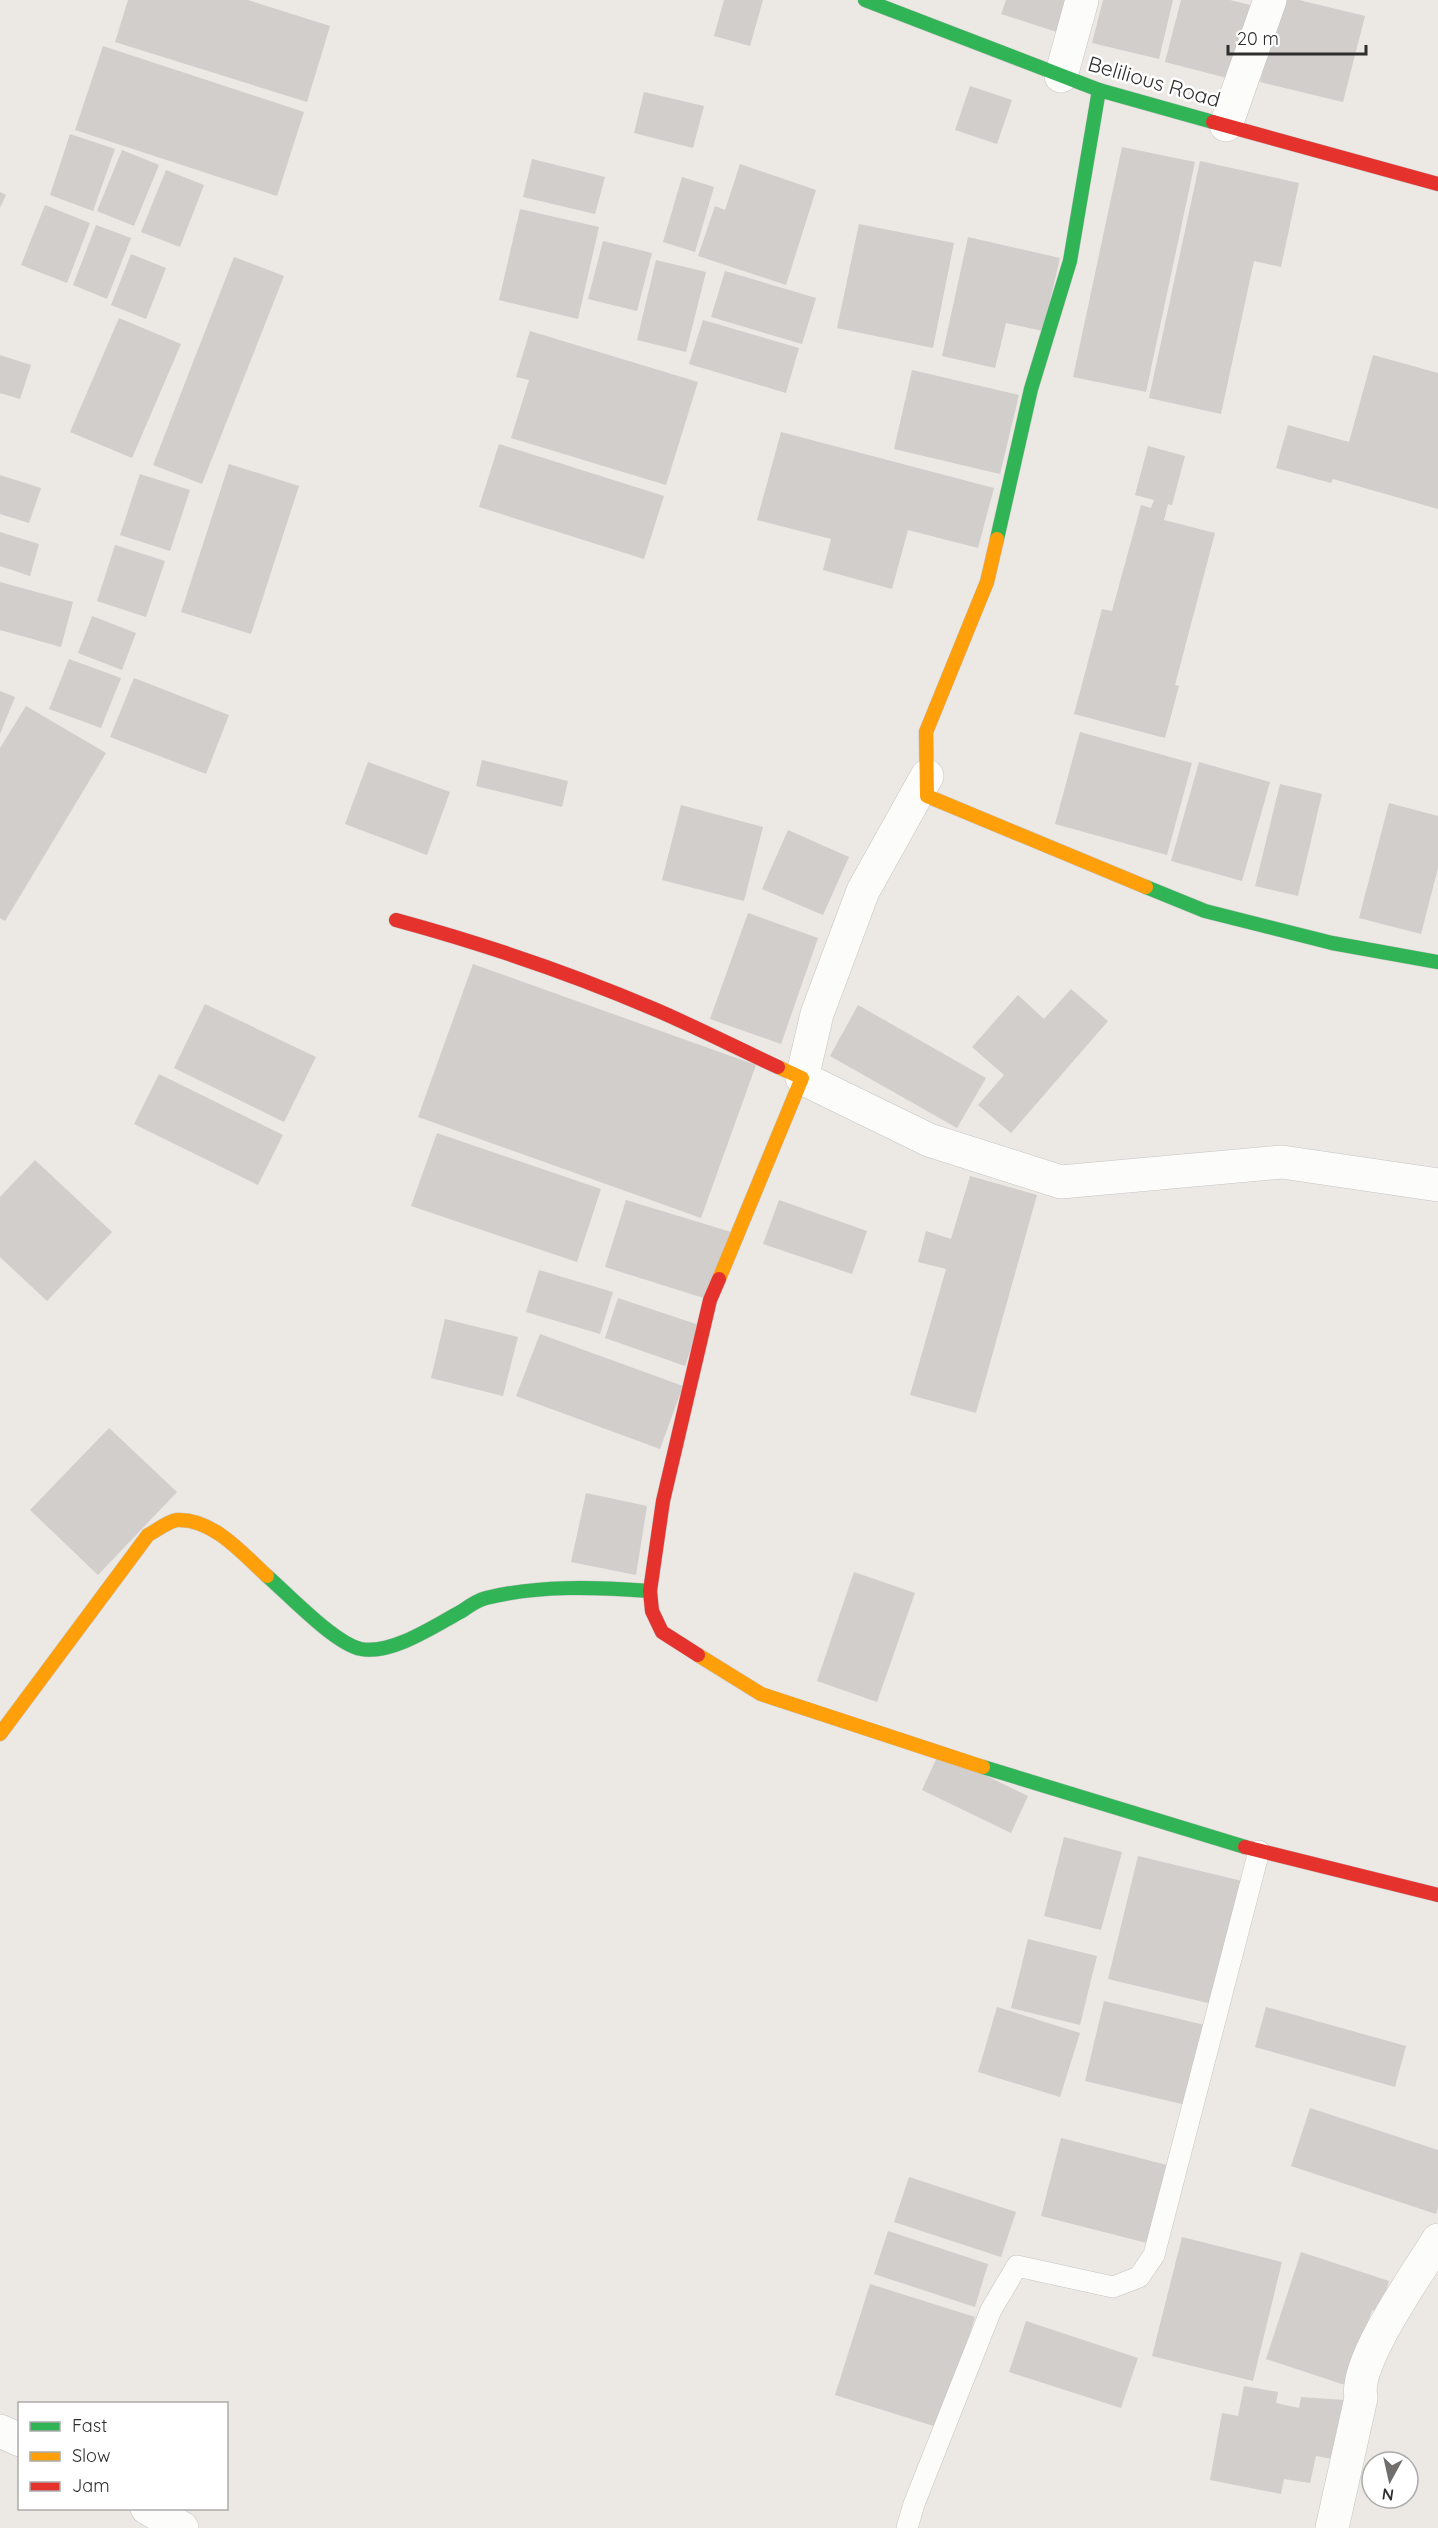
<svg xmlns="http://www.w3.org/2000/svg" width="1438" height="2528" viewBox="0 0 1438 2528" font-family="Quicksand,sans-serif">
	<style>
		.building { fill: #d1cecb }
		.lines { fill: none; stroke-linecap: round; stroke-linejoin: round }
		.lane-casing { stroke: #c5c4c5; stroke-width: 22 }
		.street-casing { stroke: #c5c4c5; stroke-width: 34 }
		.fast-casing { stroke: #c5c4c5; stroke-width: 15 }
		.slow-casing { stroke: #c5c4c5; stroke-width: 15 }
		.jam-casing { stroke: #c5c4c5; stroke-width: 15 }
		.lane { stroke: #fcfcfb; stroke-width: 21 }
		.street { stroke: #fcfcfb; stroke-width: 33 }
		.fast { stroke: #30b455; stroke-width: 14 }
		.slow { stroke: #ff9f0a; stroke-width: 14 }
		.jam { stroke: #e5322d; stroke-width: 14 }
		.labels { text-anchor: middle; stroke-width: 5; stroke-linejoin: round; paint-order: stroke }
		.street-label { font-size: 21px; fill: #2e2e2e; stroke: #fff }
	</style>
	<rect width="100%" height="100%" fill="#ece8e4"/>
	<g class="building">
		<polygon points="128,0 248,0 330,26 307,102 115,42"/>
		<polygon points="724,0 763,0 750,46 714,36"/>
		<polygon points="1006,0 1078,0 1066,35 1001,14"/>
		<polygon points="1103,0 1173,0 1159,59 1092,43"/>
		<polygon points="1181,0 1230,0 1250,5 1231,79 1165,62"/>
		<polygon points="1280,0 1299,0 1365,16 1343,102 1260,82"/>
		<polygon points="103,46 304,112 277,196 75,130"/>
		<polygon points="970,86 1012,100 997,144 955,130"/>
		<polygon points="644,92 704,106 693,148 634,133"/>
		<polygon points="70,134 115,149 93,211 50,195"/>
		<polygon points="1122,147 1195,162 1146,392 1073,377"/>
		<polygon points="122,150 159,165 134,226 97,211"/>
		<polygon points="532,159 605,177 595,214 523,197"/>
		<polygon points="1200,161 1299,183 1281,267 1254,261 1221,414 1149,398"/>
		<polygon points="740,164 816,190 786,285 698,256 715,206 725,210"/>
		<polygon points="166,170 204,185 180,247 141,232"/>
		<polygon points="682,177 714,187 695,252 663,242"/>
		<polygon points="0,192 6,195 0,208"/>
		<polygon points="45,205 90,223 67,283 21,265"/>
		<polygon points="520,209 599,227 578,319 499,300"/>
		<polygon points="859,224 954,243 933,348 837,328"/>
		<polygon points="96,225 131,238 107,299 73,285"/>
		<polygon points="968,237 1060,258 1043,331 1006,323 995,368 942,356"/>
		<polygon points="603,241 652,253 637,311 588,299"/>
		<polygon points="131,254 166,268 146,319 111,305"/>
		<polygon points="234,257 284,276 202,484 153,465"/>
		<polygon points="656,260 706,272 686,352 637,340"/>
		<polygon points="725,271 816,298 802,344 711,317"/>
		<polygon points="119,318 181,344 132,458 70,432"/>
		<polygon points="703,320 799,348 786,393 689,364"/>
		<polygon points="530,331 698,382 666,485 511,438 529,380 516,377"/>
		<polygon points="0,355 31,365 20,399 0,393"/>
		<polygon points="1373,355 1438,373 1438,509 1333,479 1331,483 1276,468 1288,425 1349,442"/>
		<polygon points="912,370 1019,395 1000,474 894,449"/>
		<polygon points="781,432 994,488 978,548 908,530 892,589 823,570 831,539 757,520"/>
		<polygon points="499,444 664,496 644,559 479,507"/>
		<polygon points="1148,446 1185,456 1172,505 1168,504 1164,520 1215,533 1175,685 1179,686 1165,738 1074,714 1102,609 1112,611 1141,505 1151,508 1154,500 1135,495"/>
		<polygon points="229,464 299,486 251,634 181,612"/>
		<polygon points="140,474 190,490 170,551 120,535"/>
		<polygon points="0,475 41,488 29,523 0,514"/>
		<polygon points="0,532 39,544 30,576 0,566"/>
		<polygon points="115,545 165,561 146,617 97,601"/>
		<polygon points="0,582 73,602 61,647 0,630"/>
		<polygon points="92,616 136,633 122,670 78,653"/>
		<polygon points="69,659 121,678 101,728 49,709"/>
		<polygon points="134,678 229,715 206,774 110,737"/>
		<polygon points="0,691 15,697 0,734"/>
		<polygon points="26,706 106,753 5,921 0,918 0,748"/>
		<polygon points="1080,732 1192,763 1167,855 1055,824"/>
		<polygon points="482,760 568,781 562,807 476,786"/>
		<polygon points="368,762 450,792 427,855 345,824"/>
		<polygon points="1199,762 1270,782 1242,881 1171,861"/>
		<polygon points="1280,784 1322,794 1298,896 1255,886"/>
		<polygon points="1389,803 1438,816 1438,868 1421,934 1359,918"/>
		<polygon points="681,805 763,827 744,901 662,880"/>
		<polygon points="788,830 849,857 823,915 762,889"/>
		<polygon points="748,913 818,938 781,1044 710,1019"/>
		<polygon points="473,964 756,1065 701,1218 418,1117"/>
		<polygon points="1071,989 1108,1021 1011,1133 978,1105 1004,1075 972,1047 1018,995 1044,1019"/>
		<polygon points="205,1004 316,1057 284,1122 174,1068"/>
		<polygon points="858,1005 986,1078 957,1128 830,1056"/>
		<polygon points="159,1074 283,1135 258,1185 134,1124"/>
		<polygon points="437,1133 601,1189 577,1262 411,1206"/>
		<polygon points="35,1160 112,1232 47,1301 0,1257 0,1197"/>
		<polygon points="970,1176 1037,1195 976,1413 910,1395 946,1269 918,1262 926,1231 951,1239"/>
		<polygon points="626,1200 731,1232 710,1300 605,1267"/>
		<polygon points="779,1200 867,1231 852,1274 763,1244"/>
		<polygon points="539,1270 613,1292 600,1334 526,1312"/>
		<polygon points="618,1298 699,1325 685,1366 605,1338"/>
		<polygon points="445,1319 518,1337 503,1396 431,1378"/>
		<polygon points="540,1334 683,1386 660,1449 516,1396"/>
		<polygon points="109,1428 177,1492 98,1575 30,1510"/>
		<polygon points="586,1493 647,1506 636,1575 571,1562"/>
		<polygon points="854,1572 915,1593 877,1702 817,1681"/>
		<polygon points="939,1753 1028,1796 1011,1833 922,1790"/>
		<polygon points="1064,1837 1122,1852 1101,1930 1044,1916"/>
		<polygon points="1138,1856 1242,1881 1212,2004 1108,1979"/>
		<polygon points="1028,1939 1097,1956 1080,2025 1011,2008"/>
		<polygon points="1104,2001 1209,2026 1190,2106 1085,2081"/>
		<polygon points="997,2007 1080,2033 1060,2097 978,2072"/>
		<polygon points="1266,2007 1406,2046 1395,2087 1255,2047"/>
		<polygon points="1310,2108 1438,2150 1438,2207 1436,2214 1291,2166"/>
		<polygon points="1061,2138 1167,2165 1147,2243 1041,2216"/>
		<polygon points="909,2177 1016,2212 1001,2257 894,2222"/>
		<polygon points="888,2231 988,2264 975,2307 874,2274"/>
		<polygon points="1182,2237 1282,2262 1253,2381 1152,2356"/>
		<polygon points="1301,2252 1389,2281 1379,2313 1372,2310 1348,2386 1266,2359"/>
		<polygon points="870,2284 975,2317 940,2428 835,2395"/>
		<polygon points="1026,2321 1138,2358 1121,2408 1009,2372"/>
		<polygon points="1244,2386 1278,2392 1276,2403 1299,2408 1301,2397 1359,2401 1343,2461 1316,2456 1310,2483 1284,2479 1281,2494 1210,2480 1222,2413 1238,2416"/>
	</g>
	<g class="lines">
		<defs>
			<polyline id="lane" points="907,2528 914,2504 991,2310 1017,2266 1113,2287 1139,2277 1154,2255 1259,1851"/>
			<g id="street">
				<polyline points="1061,76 1082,0"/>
				<polyline points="1226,125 1270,0"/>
				<polyline points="927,776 863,891 817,1014 802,1078 929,1140 1061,1182 1282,1162 1438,1185"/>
				<polyline points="0,2431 20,2440"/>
				<polyline points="147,2508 182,2528"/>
				<path d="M1332,2528L1361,2398C1353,2363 1418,2273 1438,2240"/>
			</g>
			<g id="fast">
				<polyline points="865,0 1099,90 1213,122"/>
				<polyline points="997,539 1031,389 1070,261 1099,90"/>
				<polyline points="1146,887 1205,911 1332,943 1438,962"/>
				<path d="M267,1576C289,1595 335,1644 361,1649C392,1655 436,1625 462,1611C469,1606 478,1600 486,1598C539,1585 596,1587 650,1591"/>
				<polyline points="983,1767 1245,1847"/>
			</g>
			<g id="slow">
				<polyline points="997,539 987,582 926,732 927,796 1146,887"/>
				<polyline points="719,1279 802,1078 778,1067"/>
				<polyline points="698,1655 761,1694 983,1767"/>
				<path d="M0,1734L148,1535C156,1531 168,1521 177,1520C213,1518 244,1555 267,1576"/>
			</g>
			<g id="jam">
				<polyline points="1213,122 1438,184"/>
				<path d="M396,920C484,944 570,973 654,1009C696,1027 737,1048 778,1067"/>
				<polyline points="698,1655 662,1632 652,1611 650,1591 663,1501 710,1300 719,1279"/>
				<polyline points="1245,1847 1438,1895"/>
			</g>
		</defs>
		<use href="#lane" class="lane-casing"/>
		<use href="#street" class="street-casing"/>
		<use href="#fast" class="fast-casing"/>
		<use href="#slow" class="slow-casing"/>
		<use href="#jam" class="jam-casing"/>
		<use href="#lane" class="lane"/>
		<use href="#street" class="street"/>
		<use href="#fast" class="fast"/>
		<use href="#slow" class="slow"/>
		<use href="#jam" class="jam"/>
	</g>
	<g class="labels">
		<g class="street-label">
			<text transform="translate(1154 82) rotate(16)" y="7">Belilious Road</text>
		</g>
	</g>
	<rect x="18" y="2402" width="210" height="108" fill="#ffffff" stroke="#ababab" stroke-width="1.5"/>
	<rect x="30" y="2422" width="30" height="9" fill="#30b455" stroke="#ababab" stroke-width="1.5"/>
	<text x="72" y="2432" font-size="18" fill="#2e2e2e">Fast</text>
	<rect x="30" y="2452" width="30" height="9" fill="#ff9f0a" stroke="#ababab" stroke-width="1.5"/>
	<text x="72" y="2462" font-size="18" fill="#2e2e2e">Slow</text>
	<rect x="30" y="2482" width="30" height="9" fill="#e5322d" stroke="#ababab" stroke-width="1.5"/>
	<text x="72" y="2492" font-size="18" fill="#2e2e2e">Jam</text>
	<g transform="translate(1390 2480) rotate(188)"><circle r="28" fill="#ffffff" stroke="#ababab" stroke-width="1.5"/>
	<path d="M0-4.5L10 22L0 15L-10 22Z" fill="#706f6e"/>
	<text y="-9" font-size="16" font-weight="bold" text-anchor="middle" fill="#2e2e2e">N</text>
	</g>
	<path d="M1228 45v9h138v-9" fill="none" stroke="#2e2e2e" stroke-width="3"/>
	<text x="1237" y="45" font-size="18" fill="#2e2e2e" stroke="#ffffff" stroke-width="4.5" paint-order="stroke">20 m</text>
</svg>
